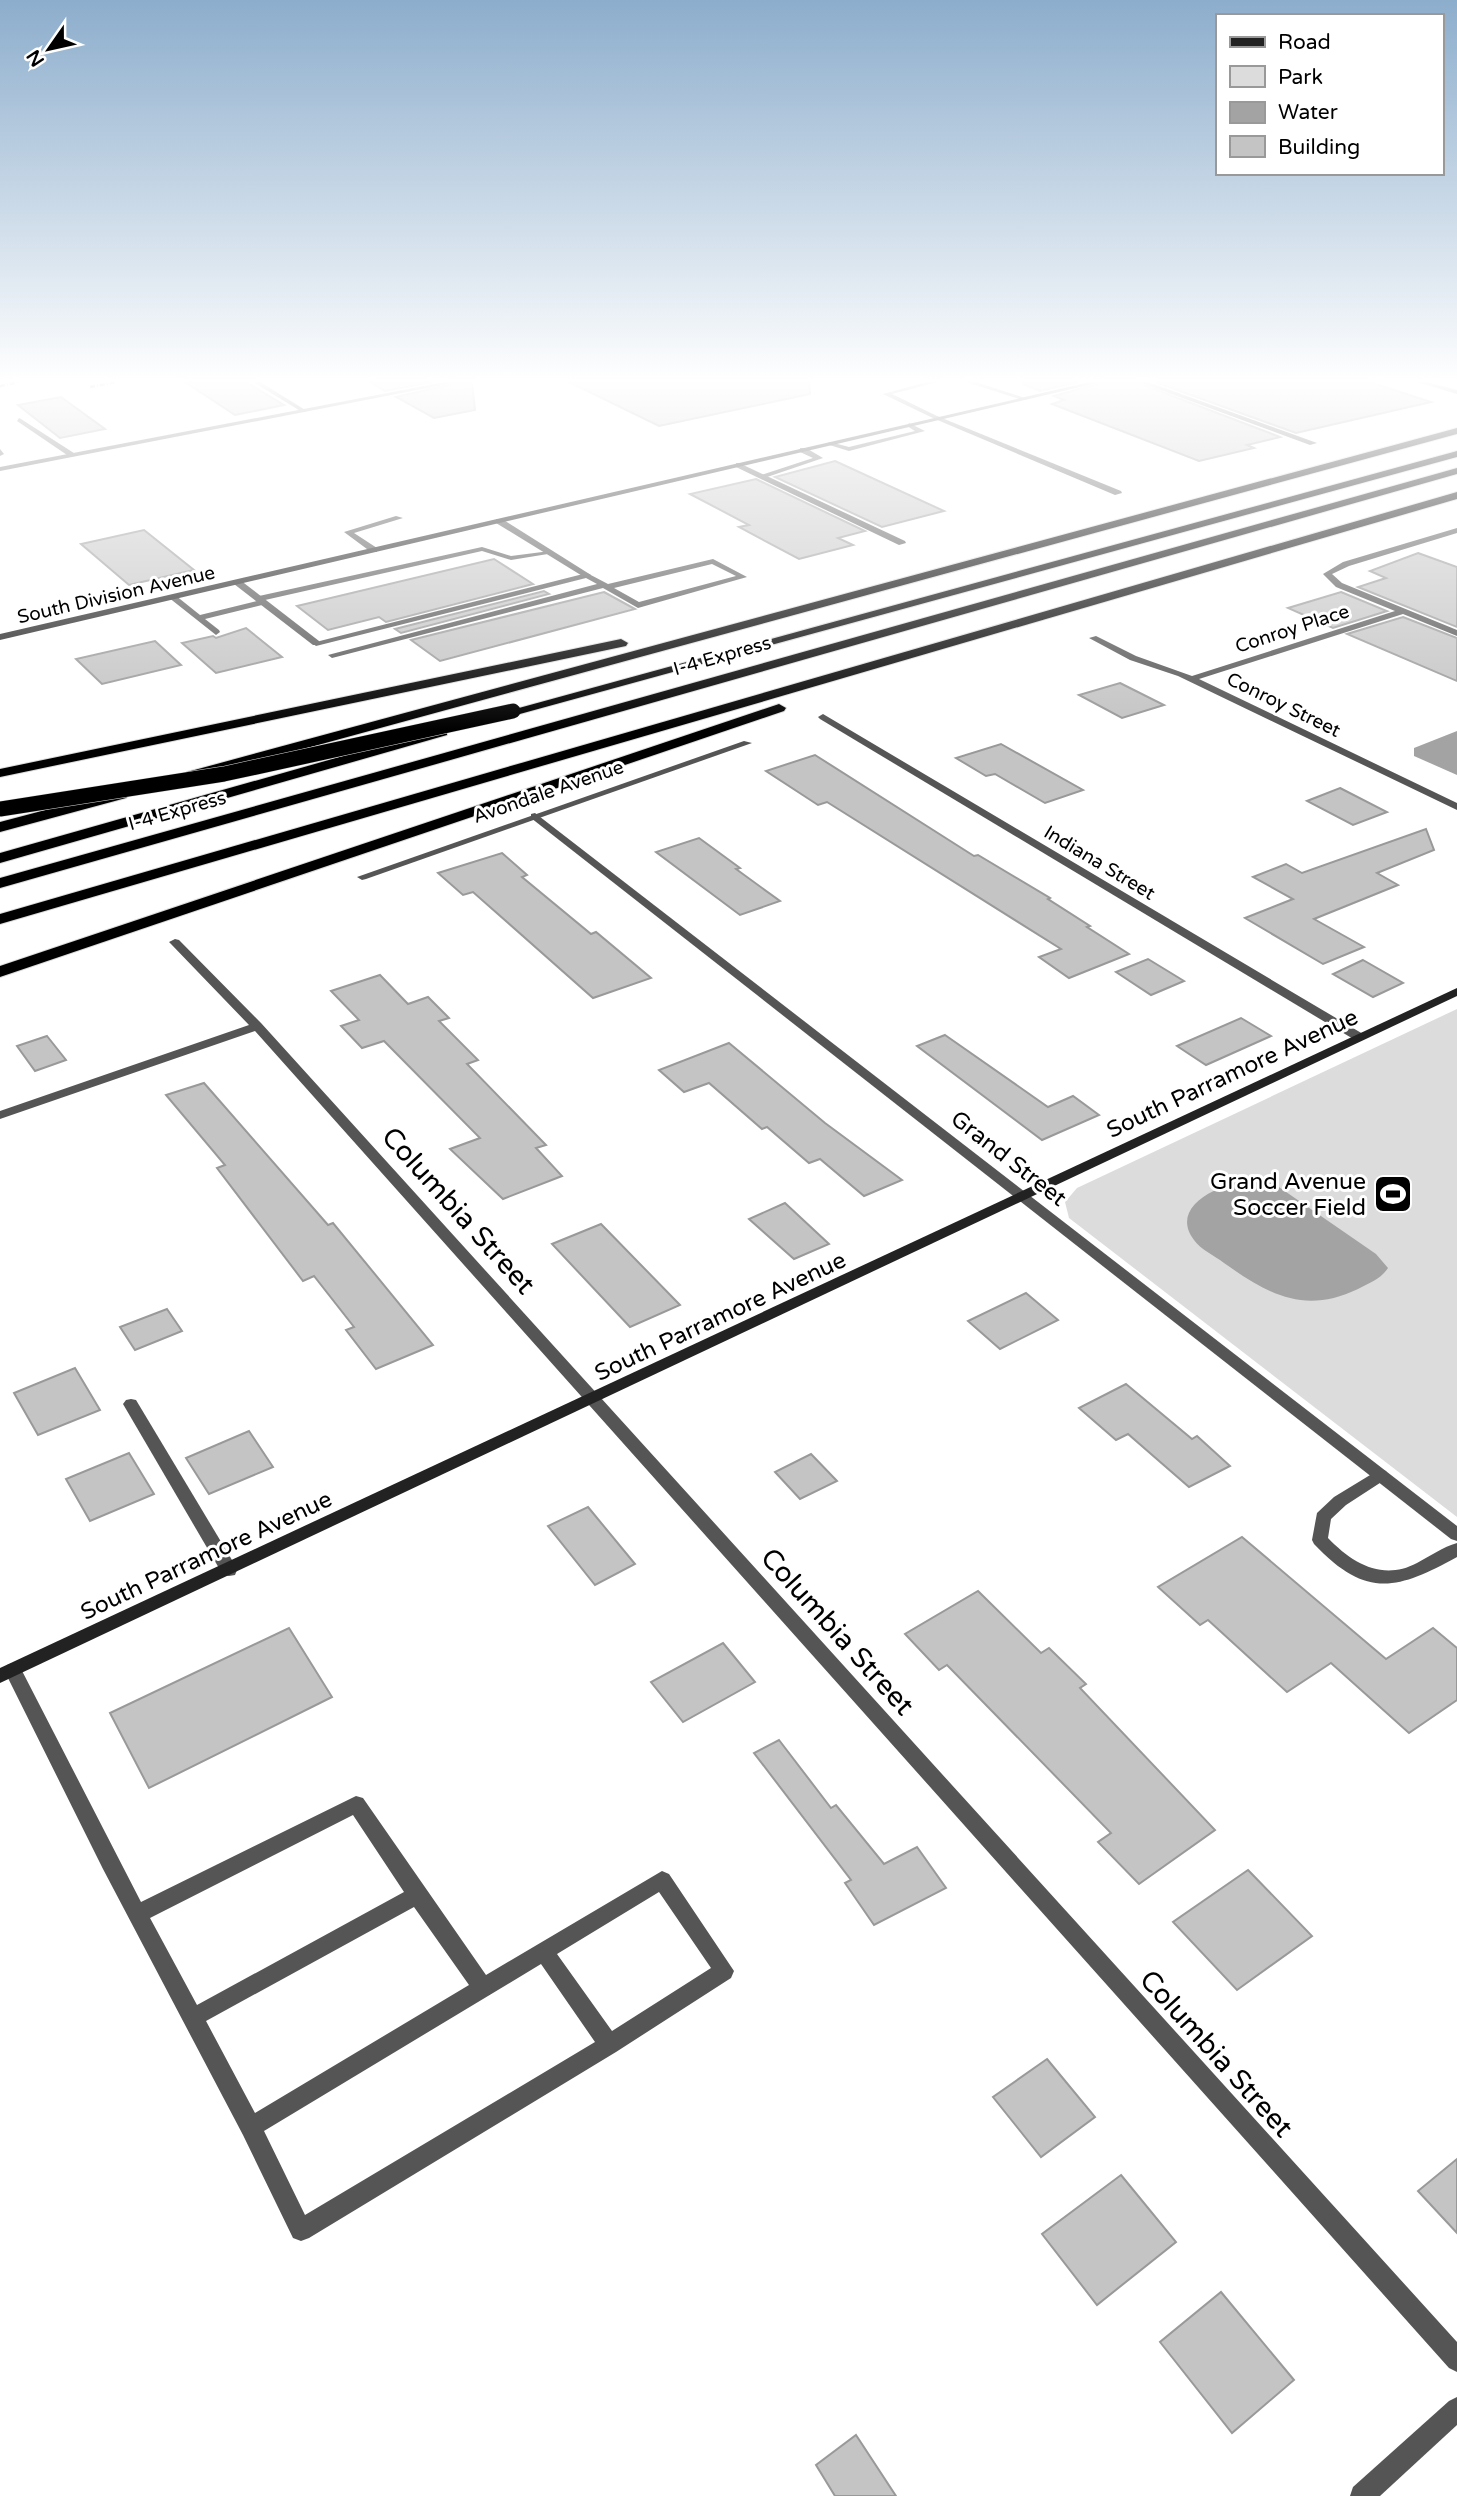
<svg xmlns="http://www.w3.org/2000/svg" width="1457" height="2496" viewBox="0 0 1457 2496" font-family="'Varela Round',sans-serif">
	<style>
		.green { fill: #dcdcdc }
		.water { fill: #a3a3a3 }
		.building { fill: #c4c4c4; stroke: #999; stroke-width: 2 }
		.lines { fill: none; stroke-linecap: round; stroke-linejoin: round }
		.highway-casing { stroke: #dbdbdb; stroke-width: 2 }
		.lane { fill: #555; fill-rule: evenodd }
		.street { fill: #555; fill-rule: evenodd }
		.secondary { fill: #222; fill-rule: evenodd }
		.highway { fill: #000; fill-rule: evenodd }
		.rail { stroke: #000; stroke-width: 2.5; stroke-dasharray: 5 2 1 2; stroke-linecap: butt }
		.highway-bridge-casing { stroke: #dbdbdb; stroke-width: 16; stroke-linecap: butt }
		.highway-bridge { stroke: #000; stroke-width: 15 }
		.labels { text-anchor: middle; stroke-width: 6; stroke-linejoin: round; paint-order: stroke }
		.far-street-label { font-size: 19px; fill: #000; stroke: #fff }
		.street-label { font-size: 23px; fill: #000; stroke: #fff }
		.poi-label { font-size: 23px; fill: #000; stroke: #fff; text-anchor: end }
		.near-street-label { font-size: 28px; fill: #000; stroke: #fff }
	</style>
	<rect width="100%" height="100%" fill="#fff"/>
	<polygon class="green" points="1457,1009 1457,1517 1069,1218 1065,1202 1077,1188"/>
	<g class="water">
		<polygon points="1457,731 1457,775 1414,756 1414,748"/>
		<path d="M1257,1179L1276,1185L1376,1254L1388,1268C1381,1279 1369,1283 1358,1289C1304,1315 1268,1294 1224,1263C1215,1256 1200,1249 1194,1240C1166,1203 1230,1180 1257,1179Z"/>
	</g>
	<g class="building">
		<polygon points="185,382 246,382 284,405 235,415"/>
		<polygon points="370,382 432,382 385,391"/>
		<polygon points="461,382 472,382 475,410 434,418 396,397"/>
		<polygon points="569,382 809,382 810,394 659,426"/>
		<polygon points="1024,382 1079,382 1040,391 1023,384"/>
		<polygon points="1104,382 1136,382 1280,437 1247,445 1254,448 1199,461 1052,404 1064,400 1054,396"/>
		<polygon points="1155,382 1370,382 1431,402 1296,433"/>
		<polygon points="61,397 105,429 60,438 18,405"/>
		<polygon points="835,461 944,511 882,527 775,477"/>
		<polygon points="756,479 760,481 865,531 838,538 853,545 799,559 739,527 749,525 690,494"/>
		<polygon points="144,530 194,570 129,585 81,544"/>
		<polygon points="1418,553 1457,567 1457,627 1358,587 1386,578 1370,571"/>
		<polygon points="494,559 533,584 386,622 379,617 328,630 297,606"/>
		<polygon points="544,591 549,594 401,633 395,629"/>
		<polygon points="604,592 635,609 440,661 411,640"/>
		<polygon points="1341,592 1387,611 1333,628 1288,608"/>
		<polygon points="1403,617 1457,638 1457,681 1347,634"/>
		<polygon points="246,628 282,657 216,673 182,643 213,636 216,638"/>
		<polygon points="155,641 181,665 102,684 76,659"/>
		<polygon points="1120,683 1164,705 1122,718 1079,695"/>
		<polygon points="1001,744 1083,790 1045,803 995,774 986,776 956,758"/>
		<polygon points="815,755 974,856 978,855 1050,898 1048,899 1090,926 1087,927 1129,954 1069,978 1039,957 1061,949 827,802 818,805 766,771"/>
		<polygon points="1340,788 1387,812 1353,825 1307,801"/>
		<polygon points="1426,829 1434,850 1377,873 1398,885 1314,919 1364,947 1323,964 1245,918 1293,899 1253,877 1286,864 1302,873"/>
		<polygon points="699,838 740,868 736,869 780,901 740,915 656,852"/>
		<polygon points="502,853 527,875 522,877 591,934 596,932 651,978 593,998 473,892 463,895 438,873"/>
		<polygon points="1148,959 1184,981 1151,995 1116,972"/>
		<polygon points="1363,960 1403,983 1373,997 1333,974"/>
		<polygon points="380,975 408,1004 428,997 449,1018 439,1021 478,1060 467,1064 546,1145 536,1148 562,1176 503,1199 450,1149 480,1138 384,1041 362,1048 341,1026 359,1020 331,991"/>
		<polygon points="1241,1018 1271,1036 1206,1065 1177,1046"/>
		<polygon points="945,1035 1048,1107 1073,1096 1099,1115 1042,1140 917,1046"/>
		<polygon points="47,1036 66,1060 35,1071 17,1046"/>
		<polygon points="729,1043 825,1123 902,1180 864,1196 820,1159 809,1163 767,1127 762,1129 709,1083 684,1092 659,1070"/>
		<polygon points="204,1083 328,1225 333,1223 433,1345 376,1369 346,1330 354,1327 314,1276 303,1281 217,1168 225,1165 166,1095"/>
		<polygon points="785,1203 829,1244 794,1259 749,1219"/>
		<polygon points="601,1224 680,1305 630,1327 552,1244"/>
		<polygon points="1026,1293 1058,1320 1000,1349 968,1321"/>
		<polygon points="167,1309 182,1331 135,1350 120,1327"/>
		<polygon points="75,1368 100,1410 38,1435 14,1393"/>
		<polygon points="1126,1384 1192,1439 1197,1436 1230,1466 1189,1487 1128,1434 1116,1440 1079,1408"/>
		<polygon points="249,1431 273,1467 209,1494 186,1458"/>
		<polygon points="129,1453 154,1494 90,1521 66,1479"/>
		<polygon points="811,1454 837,1481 800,1499 775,1472"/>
		<polygon points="588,1507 635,1564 595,1585 548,1526"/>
		<polygon points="1242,1537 1386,1659 1433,1628 1457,1648 1457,1700 1409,1733 1331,1663 1287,1692 1208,1620 1200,1625 1158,1587"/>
		<polygon points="978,1591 1041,1653 1049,1648 1086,1684 1080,1688 1215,1830 1139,1884 1098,1842 1111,1833 947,1665 939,1670 905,1634"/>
		<polygon points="289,1628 332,1697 149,1788 110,1713"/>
		<polygon points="723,1643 755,1682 683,1722 651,1682"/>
		<polygon points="779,1740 831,1808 836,1805 884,1864 917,1847 946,1888 874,1925 845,1883 851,1880 754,1753"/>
		<polygon points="1248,1870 1312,1936 1237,1990 1173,1922"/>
		<polygon points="1047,2059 1095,2117 1041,2157 993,2097"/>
		<polygon points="1457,2159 1457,2233 1418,2191"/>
		<polygon points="1121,2175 1176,2242 1097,2305 1042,2234"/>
		<polygon points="1221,2292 1294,2380 1232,2433 1160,2342"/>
		<polygon points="856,2435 896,2496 835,2496 816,2465"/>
	</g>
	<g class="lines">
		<defs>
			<g id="highway">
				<polygon points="1457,428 1457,434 197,778 192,779 185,775 187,772"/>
				<polygon points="1457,451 1457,457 498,720 486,717"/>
				<polygon points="1457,468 1457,474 0,888 0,878"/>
				<polygon points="1457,492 1457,499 0,924 0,914"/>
				<polygon points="621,639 628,643 626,646 0,777 0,769"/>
				<polygon points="779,704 786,708 784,711 0,977 0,966"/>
				<polygon points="442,728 447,729 447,735 0,863 0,853"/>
				<polygon points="121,790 129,795 126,798 0,832 0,822"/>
			</g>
		</defs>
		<use href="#highway" class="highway-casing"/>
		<g class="lane">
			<polygon points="253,382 260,382 307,411 302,412"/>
			<polygon points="927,382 938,382 892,394 939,417 939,419 935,419 883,394"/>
			<polygon points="966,382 976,382 1028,399 1023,400"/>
			<polygon points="19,418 21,419 77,455 70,457 17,421"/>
			<polygon points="909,423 925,431 849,451 826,444 830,442 849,447 915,431 907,426"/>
			<polygon points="800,448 806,448 823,458 761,479 761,475 813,458 800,452"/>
			<polygon points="0,449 4,454 0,456"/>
			<polygon points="396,516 403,518 354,533 377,548 377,552 371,552 344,532"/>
			<polygon points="482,547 511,556 550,551 554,553 511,560 482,551 265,600 266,604 205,619 219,630 220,632 216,635 168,597 175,595 200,615 257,601 255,599 259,596"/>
			<path d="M713,559L747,577L638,608L603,588L332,658L328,655L597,584L586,578L316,646L312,643L587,573L608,584ZM712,564L736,576L639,602L614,588Z"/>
			<polygon points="744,741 752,743 366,879 362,880 357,877"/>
			<polygon points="131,1399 136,1400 235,1565 237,1570 235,1575 229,1576 223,1575 123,1404 126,1400"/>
			<path d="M1380,1469L1386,1471L1388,1475L1386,1479L1346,1505L1331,1519L1328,1538C1353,1564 1383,1581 1417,1563C1430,1556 1443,1547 1457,1543V1557C1397,1590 1366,1599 1314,1544L1312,1540L1317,1513L1334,1497Z"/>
			<path d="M13,1663L19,1665L141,1902L356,1796L363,1798L486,1975L662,1871L669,1874L734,1971L731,1978L616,2052L309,2238L301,2241L293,2238L243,2135L103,1869L4,1670L7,1665ZM353,1815L404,1892L197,2005L150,1918ZM659,1892L711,1968L612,2031L557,1954ZM414,1907L469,1985L255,2113L206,2021ZM541,1964L595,2042L305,2215L264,2131Z"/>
		</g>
		<g class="street">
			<polygon points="445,382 458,382 0,471 0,467"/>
			<polygon points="1139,382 1148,382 1317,443 1310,445"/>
			<polygon points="1417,382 1427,382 1457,390 1457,394"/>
			<polygon points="937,416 1121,491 1122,493 1115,495 935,419"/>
			<polygon points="739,463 905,541 906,543 899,545 736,467 736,463"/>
			<polygon points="496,519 502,519 591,575 584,577 496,523"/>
			<polygon points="1457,528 1457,533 1349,566 1332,574 1342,583 1457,630 1457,636 1403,614 1199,679 1457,803 1457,810 1178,676 1130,660 1089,638 1096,636 1136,656 1192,676 1395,611 1336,587 1323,574 1343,562"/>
			<polygon points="234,580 240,580 319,641 319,645 313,645 234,584"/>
			<polygon points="823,714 1363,1034 1365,1037 1363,1040 1355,1040 820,719 818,717"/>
			<polygon points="535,813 1457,1526 1457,1541 1451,1539 531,818 531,814"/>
			<polygon points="175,939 179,940 261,1023 1457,2342 1457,2372 1449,2368 255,1031 0,1119 0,1111 249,1025 171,944 169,942"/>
			<polygon points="1457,2397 1457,2425 1380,2496 1350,2496 1353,2487 1449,2401"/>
		</g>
		<g class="secondary">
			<polygon points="1090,382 1101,382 0,640 0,634"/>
			<polygon points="1457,988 1457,996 0,1683 0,1668"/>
		</g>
		<use href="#highway" class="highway"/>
		<g class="rail">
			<polyline points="0,386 19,382"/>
			<polyline points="90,387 117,382"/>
		</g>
		<defs>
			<polyline id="highway-bridge" points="0,809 224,774 513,711"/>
		</defs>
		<use href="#highway-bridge" class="highway-bridge-casing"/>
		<use href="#highway-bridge" class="highway-bridge"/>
	</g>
	<linearGradient id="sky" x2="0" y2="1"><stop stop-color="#8cadcc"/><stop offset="0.52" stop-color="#fff"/><stop offset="1" stop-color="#fff" stop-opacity="0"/></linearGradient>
	<rect width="1457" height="731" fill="url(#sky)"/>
	<defs>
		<symbol id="stadium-square" viewBox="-11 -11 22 22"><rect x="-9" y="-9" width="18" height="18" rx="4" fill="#000" stroke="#fff"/><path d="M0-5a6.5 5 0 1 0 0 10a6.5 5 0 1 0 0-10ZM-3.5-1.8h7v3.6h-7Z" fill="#fff"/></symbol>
	</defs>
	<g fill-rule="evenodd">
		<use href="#stadium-square" x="1371" y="1172" width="44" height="44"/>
	</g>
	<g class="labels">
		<g class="far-street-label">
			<text transform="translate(116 594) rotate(-13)" y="7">South Division Avenue</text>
			<text transform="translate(1292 628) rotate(-18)" y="7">Conroy Place</text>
			<text transform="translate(722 655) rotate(-16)" y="7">I-4 Express</text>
			<text transform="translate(1284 704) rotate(26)" y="7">Conroy Street</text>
			<text transform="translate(548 791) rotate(-19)" y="7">Avondale Avenue</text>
			<text transform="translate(177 810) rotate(-16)" y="7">I-4 Express</text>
			<text transform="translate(1100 862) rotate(31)" y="7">Indiana Street</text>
		</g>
		<g class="street-label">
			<text transform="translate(1232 1073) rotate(-25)" y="8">South Parramore Avenue</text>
			<text transform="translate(1009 1158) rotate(38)" y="8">Grand Street</text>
			<text transform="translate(720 1316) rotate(-25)" y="8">South Parramore Avenue</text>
			<text transform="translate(206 1555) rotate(-25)" y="8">South Parramore Avenue</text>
		</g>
		<g class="poi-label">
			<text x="1366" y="1189">Grand Avenue<tspan x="1366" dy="26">Soccer Field</tspan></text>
		</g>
		<g class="near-street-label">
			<text transform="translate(459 1210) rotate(48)" y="10">Columbia Street</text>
			<text transform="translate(838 1631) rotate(48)" y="10">Columbia Street</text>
			<text transform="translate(1217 2053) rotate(48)" y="10">Columbia Street</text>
		</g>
	</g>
	<rect x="1216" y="14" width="228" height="161" fill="#ffffff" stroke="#999999" stroke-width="2"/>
	<rect x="1230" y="37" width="35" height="10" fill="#222222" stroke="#999999" stroke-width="2"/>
	<text x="1278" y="49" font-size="21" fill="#000000">Road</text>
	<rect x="1230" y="66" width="35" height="21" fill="#dcdcdc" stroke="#999999" stroke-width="2"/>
	<text x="1278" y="84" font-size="21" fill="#000000">Park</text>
	<rect x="1230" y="102" width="35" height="21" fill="#a3a3a3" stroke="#999999" stroke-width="2"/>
	<text x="1278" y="119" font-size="21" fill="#000000">Water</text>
	<rect x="1230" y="136" width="35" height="21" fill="#c4c4c4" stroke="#999999" stroke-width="2"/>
	<text x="1278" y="154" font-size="21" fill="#000000">Building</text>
	<g transform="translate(49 49) rotate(236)" stroke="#ffffff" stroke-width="5" paint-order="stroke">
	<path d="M0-5L12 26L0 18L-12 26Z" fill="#000000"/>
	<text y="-10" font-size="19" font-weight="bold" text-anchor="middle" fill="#000000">N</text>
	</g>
</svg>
